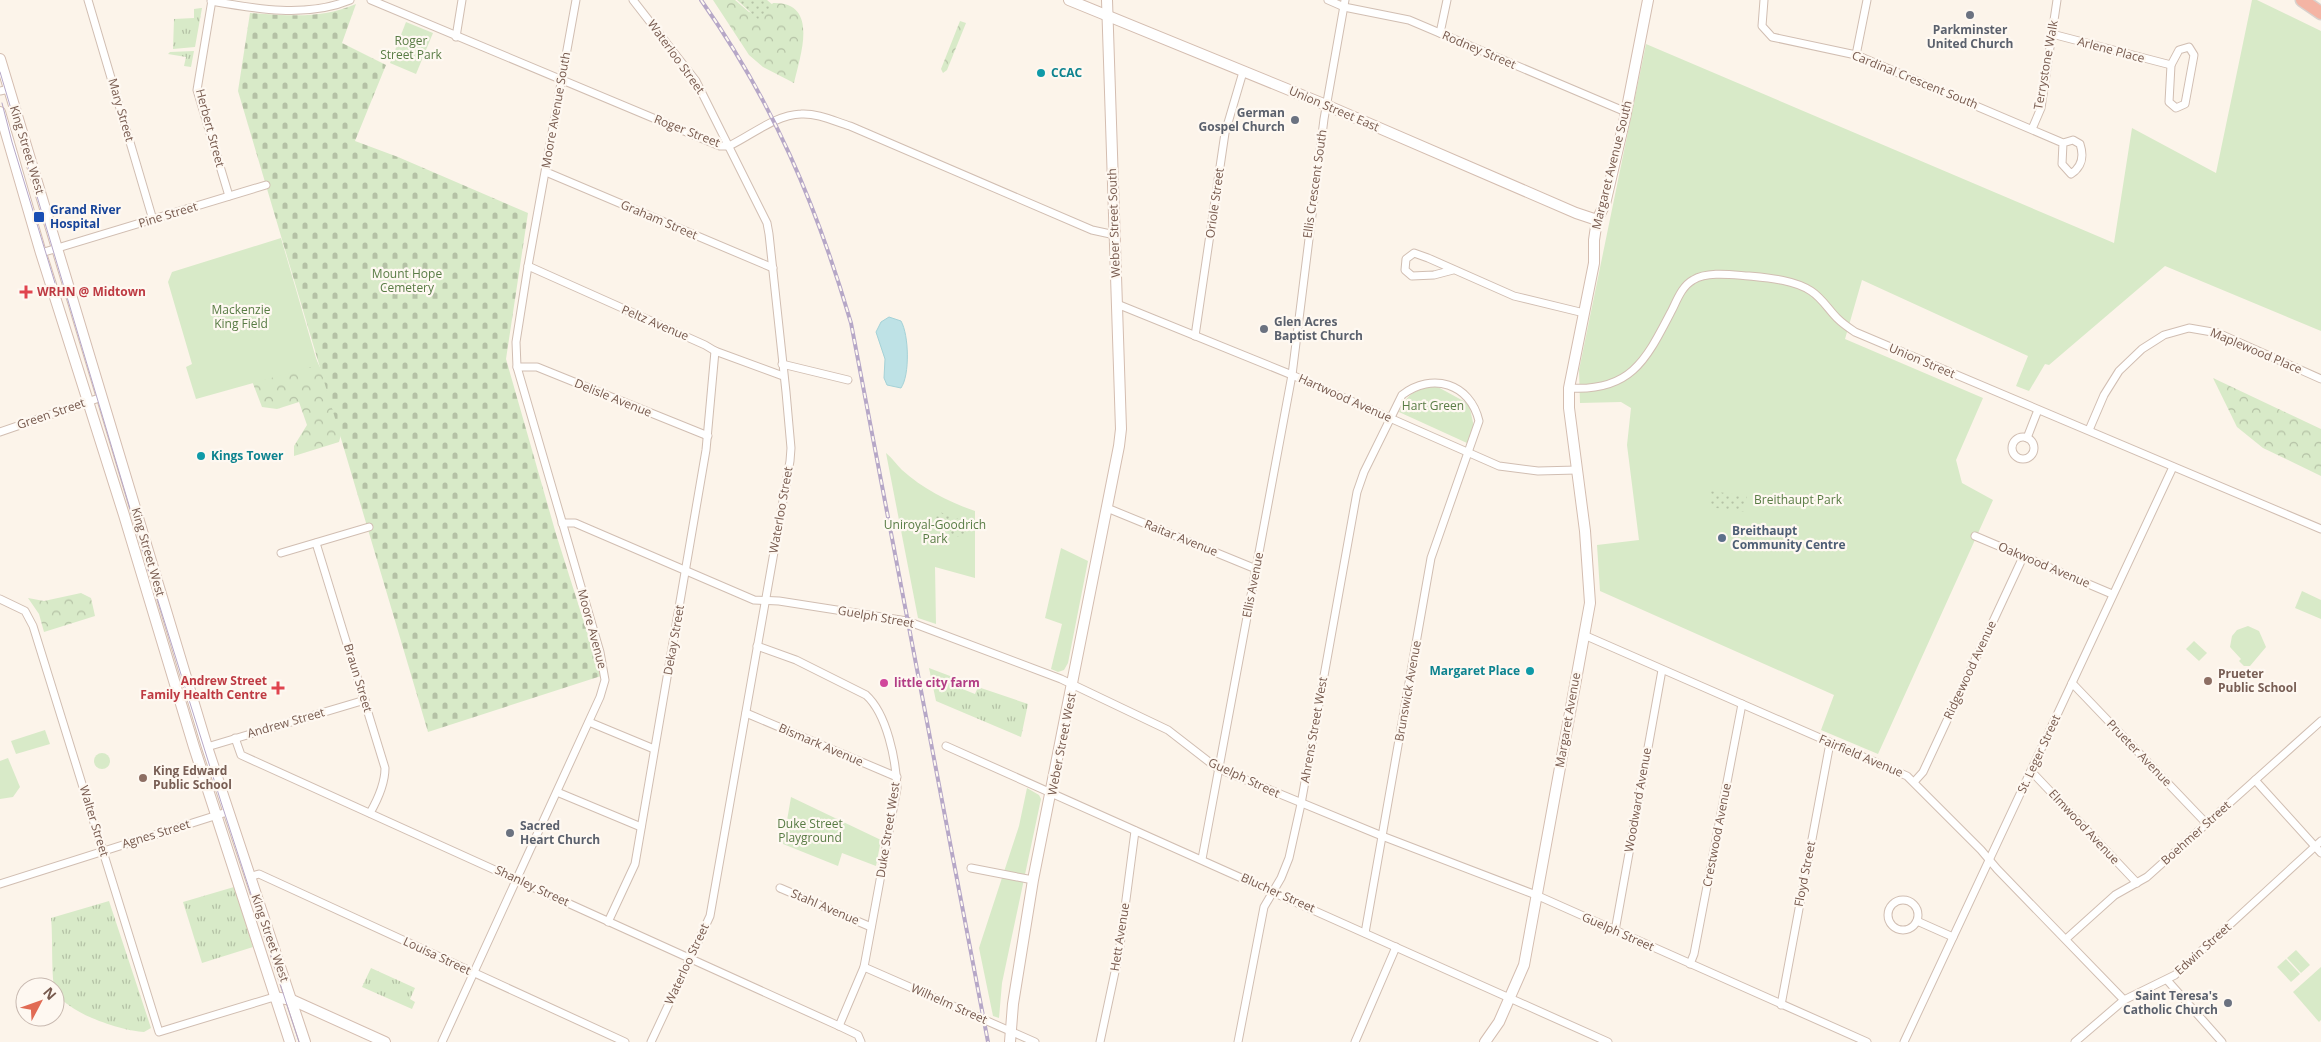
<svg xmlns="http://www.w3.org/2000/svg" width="2321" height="1042" viewBox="0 0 2321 1042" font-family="'Open Sans',sans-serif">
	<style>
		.grass { fill: url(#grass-tufts) }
		.forest { fill: url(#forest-crowns) }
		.cemetery { fill: url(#cemetery-stones) }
		.park { fill: #d8eac8 }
		.garden { fill: url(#garden-dots) }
		.water { fill: #bee2e6; stroke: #a5d2d7 }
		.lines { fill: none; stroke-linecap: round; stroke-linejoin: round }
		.street-casing { stroke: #d1beb2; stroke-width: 9 }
		.secondary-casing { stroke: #d4bdb0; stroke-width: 12 }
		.highway-casing { stroke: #d9d1cd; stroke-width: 15 }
		.street { stroke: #fff; stroke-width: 7 }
		.secondary { stroke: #fff; stroke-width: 10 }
		.highway { stroke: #f4b4a4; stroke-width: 12 }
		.tram { stroke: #b6a7c7; stroke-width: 1 }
		.rail-casing { stroke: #b6a7c7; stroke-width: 4 }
		.rail { stroke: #fef8f1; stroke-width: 2; stroke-dasharray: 5.5; stroke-linecap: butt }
		.worship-dot { fill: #6b7280; stroke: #fef8f1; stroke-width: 2 }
		.culture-dot { fill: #0f9aa8; stroke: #fef8f1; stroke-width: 2 }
		.transit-dot { fill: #1a4fb4; stroke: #fef8f1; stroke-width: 2 }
		.health-dot { fill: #e0444e; stroke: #fef8f1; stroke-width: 2 }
		.service-dot { fill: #5c6f8a; stroke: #fef8f1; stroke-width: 2 }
		.education-dot { fill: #8d6e63; stroke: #fef8f1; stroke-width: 2 }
		.hotel-dot { fill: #d1479c; stroke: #fef8f1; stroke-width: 2 }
		.labels { text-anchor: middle; stroke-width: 4.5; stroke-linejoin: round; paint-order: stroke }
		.worship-label { font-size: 12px; font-weight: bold; fill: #5b616d; stroke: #fef8f1; text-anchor: end }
		.park-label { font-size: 12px; fill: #597c45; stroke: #fef8f1 }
		.street-label { font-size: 12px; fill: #775a4e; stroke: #fef8f1 }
		.culture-label { font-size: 12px; font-weight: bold; fill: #0d838f; stroke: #fef8f1; text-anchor: start }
		.transit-label { font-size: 12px; font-weight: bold; fill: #164399; stroke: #fef8f1; text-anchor: start }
		.health-label { font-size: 12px; font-weight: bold; fill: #be3a42; stroke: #fef8f1; text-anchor: start }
		.service-label { font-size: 12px; font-weight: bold; fill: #4e5e75; stroke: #fef8f1; text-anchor: start }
		.education-label { font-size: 12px; font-weight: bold; fill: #785e54; stroke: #fef8f1; text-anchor: start }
		.hotel-label { font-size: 12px; font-weight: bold; fill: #b23c85; stroke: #fef8f1; text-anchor: start }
	</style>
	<defs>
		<pattern id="grass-tufts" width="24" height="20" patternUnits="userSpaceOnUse" patternTransform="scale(1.25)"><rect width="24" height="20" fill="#d8eac8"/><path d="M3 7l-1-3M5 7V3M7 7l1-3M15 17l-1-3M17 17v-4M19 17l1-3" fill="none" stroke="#b4c1a5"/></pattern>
		<pattern id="forest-crowns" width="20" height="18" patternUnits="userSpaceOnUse" patternTransform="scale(1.25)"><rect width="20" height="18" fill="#d8eac8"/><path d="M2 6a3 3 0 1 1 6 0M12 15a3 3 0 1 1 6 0" fill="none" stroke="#b4c1a5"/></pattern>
		<pattern id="cemetery-stones" width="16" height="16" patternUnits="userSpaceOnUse" patternTransform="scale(1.25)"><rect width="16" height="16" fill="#d8eac8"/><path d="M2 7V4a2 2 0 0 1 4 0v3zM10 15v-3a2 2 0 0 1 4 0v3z" fill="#b4c1a5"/></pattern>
		<pattern id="garden-dots" width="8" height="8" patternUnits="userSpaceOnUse" patternTransform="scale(1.25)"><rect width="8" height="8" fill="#d8eac8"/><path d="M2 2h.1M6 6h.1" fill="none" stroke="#b4c1a5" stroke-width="1.8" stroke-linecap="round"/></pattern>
	</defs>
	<rect width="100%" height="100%" fill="#fcf4ea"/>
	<g class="grass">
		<polygon points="201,8 202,8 195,47 173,49 174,19 194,18 194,9"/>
		<polygon points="194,51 191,67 184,66 186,57 168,54 170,52"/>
		<polygon points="929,668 958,679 955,686 975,694 978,687 1028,704 1021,737 936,701"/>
		<polygon points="234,887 253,947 202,963 183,902"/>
		<path d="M109,901L151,1028L144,1032C122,1031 65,1013 55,990C51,980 53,935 51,918Z"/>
		<polygon points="371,968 415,988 410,999 415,1002 412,1009 362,987"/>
	</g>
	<g class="forest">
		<path d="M713,0H735L749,12L762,15L773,3C820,2 800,56 794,83L763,67L749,55Z"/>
		<polygon points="960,21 966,23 947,70 943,73 941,69"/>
		<polygon points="308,342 345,420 339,442 294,456 294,446 307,425 299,402 277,409 262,407 252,381"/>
		<polygon points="2213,378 2321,429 2321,476 2263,448 2237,427"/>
		<polygon points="81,593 91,598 95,616 44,632 39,614 28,598 44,601"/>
	</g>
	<path class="cemetery" d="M356,4L342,43L386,65L355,141L398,157L528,213L506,359L556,534L601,676L428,732L238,91L250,13C288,15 319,20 356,4Z"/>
	<g class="park">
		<polygon points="2252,0 2257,0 2321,31 2321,331 2165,266 2049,365 2045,364 2029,391 2016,386 2028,356 1862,280 1845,339 1983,398 1956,460 1962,483 1993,500 1878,754 1821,730 1834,695 1600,591 1597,545 1639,540 1627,445 1631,408 1621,402 1580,403 1579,370 1646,44 2114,243 2132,128 2216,173"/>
		<polygon points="406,22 433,33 416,74 390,63"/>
		<polygon points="281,238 318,365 196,399 186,367 192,364 168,282 172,272"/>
		<path d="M1436,386L1469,404L1474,427L1467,443L1399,412C1408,392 1415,390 1436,386Z"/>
		<path d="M886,453C892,458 897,465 902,470C923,489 949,502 975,511V578L935,567L936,624L918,618Z"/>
		<polygon points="1061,548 1088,561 1068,663 1064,670 1058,672 1051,669 1062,624 1045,618"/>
		<polygon points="2302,591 2321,600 2321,619 2295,608"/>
		<polygon points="2248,626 2259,631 2266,647 2250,666 2244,666 2239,661 2241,659 2230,647 2232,636 2237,630"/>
		<polygon points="2194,641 2207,653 2199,661 2186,649"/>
		<polygon points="45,730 50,744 16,754 11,741"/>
		<circle cx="102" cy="761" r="8"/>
		<polygon points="8,758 20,787 13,797 0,799 0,761"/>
		<polygon points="1027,788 1039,795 1041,799 1002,983 999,1018 993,1016 979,948 1019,826"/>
		<polygon points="791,797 881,840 876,866 842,853 838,866 783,844"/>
		<polygon points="2296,950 2310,965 2301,973 2287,958"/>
		<polygon points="2286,959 2300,974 2291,982 2277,967"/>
		<polygon points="2321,967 2321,1020 2319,1022 2293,992"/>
	</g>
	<g class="garden">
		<polygon points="737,0 767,0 774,6 760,21"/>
		<polygon points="1711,491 1747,496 1745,512 1709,507"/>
		<polygon points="937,511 967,522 965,539 933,528"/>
	</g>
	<path class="water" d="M889,317L901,321C909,335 910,375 901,388L887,385L884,378L885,359L876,332L881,322Z"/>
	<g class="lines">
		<defs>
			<g id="street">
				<polyline points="88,0 153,220"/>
				<polyline points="212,0 197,90 229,196"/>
				<path d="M371,0L720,146H729C752,135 775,115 801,114C817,113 834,121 850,126L1092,230L1115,235"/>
				<polyline points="633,0 696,81 767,223 769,234 786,392 791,448 790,461 710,916 651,1042"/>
				<polyline points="1328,0 1344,7 1409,20 1626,112"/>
				<path d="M1764,0L1762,26L1772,37L1856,55L2063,143L2073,140L2080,144C2084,156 2082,167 2071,174L2062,164L2063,143"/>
				<path d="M211,1C256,9 307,18 350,0"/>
				<polyline points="1440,33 1447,0"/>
				<polyline points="2052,34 2171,65"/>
				<polyline points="456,37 462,0"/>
				<polygon points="2189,47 2194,55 2185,104 2176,108 2169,102 2171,65 2179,50"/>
				<polyline points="1856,55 1867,0"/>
				<polyline points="0,91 9,89"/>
				<polyline points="2032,129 2041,108 2057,0"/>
				<polyline points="546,172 773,268"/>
				<polyline points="41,253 266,185"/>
				<polyline points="528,266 705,345 715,351 783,376"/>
				<polyline points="1453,270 1434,275 1412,276 1405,270 1406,259 1414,253 1428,258 1514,296 1584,313"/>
				<polyline points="1117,304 1292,375 1499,466 1538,471 1577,470"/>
				<polyline points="1195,336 1225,133 1243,72"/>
				<polyline points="782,364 848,380"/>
				<polyline points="517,367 537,367 708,436"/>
				<path d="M1569,388C1631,392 1646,360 1672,310C1677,300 1682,286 1693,280C1708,271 1733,275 1749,276C1769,278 1794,280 1811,291C1822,298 1828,309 1837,318C1842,323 1849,328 1855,332L2321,529"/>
				<polyline points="2089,430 2104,395 2119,371 2142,349 2164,335 2189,328 2218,333 2321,379"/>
				<polyline points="0,432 102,397"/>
				<circle cx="2023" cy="448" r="11"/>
				<polyline points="2027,438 2038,410"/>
				<polyline points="1107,508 1256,569"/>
				<polyline points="562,523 575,523 754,600 779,601 907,621 1061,679 1168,730 1217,768 1382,836 1536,895 1867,1042"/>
				<polyline points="1975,536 2112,594"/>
				<path d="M316,543L385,768C385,784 378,799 370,813"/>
				<polyline points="281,553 369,527"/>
				<polyline points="0,599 25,611 33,626 159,1032 274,997"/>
				<polyline points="1584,635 1907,776 1981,850 1997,869 2124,1000"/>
				<path d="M757,646L796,660L866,695C887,714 896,760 897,788L864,967L839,1026"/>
				<polyline points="2072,683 2206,823"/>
				<polyline points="746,713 897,777"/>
				<polyline points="589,722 654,749"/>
				<polyline points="235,738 241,755 839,1026 858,1035 861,1042"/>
				<polyline points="946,746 1608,1042"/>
				<polyline points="207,747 365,700"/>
				<polyline points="2031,771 2137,883"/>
				<polyline points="2255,780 2321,853"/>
				<polyline points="1914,782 1923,772 2023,557"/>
				<polyline points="557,792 641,827"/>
				<polyline points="1202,859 1292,375 1324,119 1345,0"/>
				<polyline points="971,868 1033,880"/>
				<polyline points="249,877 259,874 625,1042"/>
				<polyline points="0,884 227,812"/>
				<polyline points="780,888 871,927"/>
				<circle cx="1903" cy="915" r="15"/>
				<polyline points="1917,921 1953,937"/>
				<polyline points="608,922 635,864 706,450 715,351"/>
				<polyline points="1615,931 1662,670"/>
				<polyline points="2066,939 2115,895 2147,877 2321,721"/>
				<polyline points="1690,964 1694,954 1742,704"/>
				<polyline points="864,967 1035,1042"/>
				<polyline points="2167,980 2222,1042"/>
				<polyline points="1781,1005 1830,743"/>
				<polyline points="442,1042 600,697 605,680 600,652 517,367 516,342 528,266 576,0"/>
				<polyline points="1100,1042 1119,953 1135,831"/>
				<path d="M1238,1042L1264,907L1281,878L1289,858L1301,804L1357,492L1364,472L1402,395C1432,372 1470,383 1479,421L1431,558L1365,933"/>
				<polyline points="1355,1042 1396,947"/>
				<polyline points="1904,1042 2173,467"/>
				<polyline points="2075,1042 2124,1000 2175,975 2321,841"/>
			</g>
			<g id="secondary">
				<polyline points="1069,0 1326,105 1576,213 1597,220"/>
				<polyline points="0,59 207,747 305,1042"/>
				<polyline points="0,112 41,253 124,515 194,747 290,1042"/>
				<polyline points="274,997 292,1000 385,1042"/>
				<polyline points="1010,1042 1013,1004 1033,880 1119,446 1121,429 1107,0"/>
				<polyline points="1485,1042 1499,1022 1524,965 1590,603 1585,531 1569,408 1569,388 1594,263 1594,240 1597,220 1605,204 1625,118 1648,0"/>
			</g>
			<polyline id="highway" points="2302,0 2321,13"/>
		</defs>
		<use href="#street" class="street-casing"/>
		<use href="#secondary" class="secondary-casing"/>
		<use href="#highway" class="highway-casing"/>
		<use href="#street" class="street"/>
		<use href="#secondary" class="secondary"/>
		<use href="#highway" class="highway"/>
		<g class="tram">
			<polyline points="0,72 148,569 221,802 299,1042"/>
			<polyline points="2,103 12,142 55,283"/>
		</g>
		<defs>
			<path id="rail" d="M701,0C773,102 816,204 851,323L988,1042"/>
		</defs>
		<use href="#rail" class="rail-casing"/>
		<use href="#rail" class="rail"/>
	</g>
	<g class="worship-dot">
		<circle cx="1970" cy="15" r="5"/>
		<circle cx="1295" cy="120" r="5"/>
		<circle cx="1264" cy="329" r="5"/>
		<circle cx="510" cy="833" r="5"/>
		<circle cx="2228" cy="1003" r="5"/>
	</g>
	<g class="culture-dot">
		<circle cx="1041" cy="73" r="5"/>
		<circle cx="201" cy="456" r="5"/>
		<circle cx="1530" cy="671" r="5"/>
	</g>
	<rect class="transit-dot" x="33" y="211" width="12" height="12" rx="2.5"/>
	<g class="health-dot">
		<path d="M23.5 284.5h5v5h5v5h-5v5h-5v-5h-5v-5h5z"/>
		<path d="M275.5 680.5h5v5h5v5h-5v5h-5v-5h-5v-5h5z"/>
	</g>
	<circle class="service-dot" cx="1722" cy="538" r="5"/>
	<g class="education-dot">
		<circle cx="2208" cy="681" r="5"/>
		<circle cx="143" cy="778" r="5"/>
	</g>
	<circle class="hotel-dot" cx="884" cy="683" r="5"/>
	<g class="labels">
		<g class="worship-label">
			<text x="1970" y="34" text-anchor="middle">Parkminster<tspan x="1970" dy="14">United Church</tspan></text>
			<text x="1285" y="117">German<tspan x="1285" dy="14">Gospel Church</tspan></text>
			<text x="1274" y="326" text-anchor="start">Glen Acres<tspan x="1274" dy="14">Baptist Church</tspan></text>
			<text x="520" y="830" text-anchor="start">Sacred<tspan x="520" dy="14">Heart Church</tspan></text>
			<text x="2218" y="1000">Saint Teresa's<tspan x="2218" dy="14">Catholic Church</tspan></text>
		</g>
		<g class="park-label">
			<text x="411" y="45">Roger<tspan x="411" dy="14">Street Park</tspan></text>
			<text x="407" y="278">Mount Hope<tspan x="407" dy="14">Cemetery</tspan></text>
			<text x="241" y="314">Mackenzie<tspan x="241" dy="14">King Field</tspan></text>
			<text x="1433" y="410">Hart Green</text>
			<text x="1798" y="504">Breithaupt Park</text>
			<text x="935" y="529">Uniroyal-Goodrich<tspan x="935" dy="14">Park</tspan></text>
			<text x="810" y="828">Duke Street<tspan x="810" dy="14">Playground</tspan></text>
		</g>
		<g class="street-label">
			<text transform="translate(1479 50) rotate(23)" y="4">Rodney Street</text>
			<text transform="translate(2111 50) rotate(15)" y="4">Arlene Place</text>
			<text transform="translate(676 57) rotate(54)" y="4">Waterloo Street</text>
			<text transform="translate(2046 65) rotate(-80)" y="4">Terrystone Walk</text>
			<text transform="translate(1915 80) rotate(22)" y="4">Cardinal Crescent South</text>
			<text transform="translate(1334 109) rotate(23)" y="4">Union Street East</text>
			<text transform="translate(121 110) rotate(74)" y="4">Mary Street</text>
			<text transform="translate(556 110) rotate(-80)" y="4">Moore Avenue South</text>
			<text transform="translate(210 128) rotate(75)" y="4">Herbert Street</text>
			<text transform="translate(687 131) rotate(21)" y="4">Roger Street</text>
			<text transform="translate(27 150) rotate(73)" y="4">King Street West</text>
			<text transform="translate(1612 165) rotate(-76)" y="4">Margaret Avenue South</text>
			<text transform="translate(1315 184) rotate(-82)" y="4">Ellis Crescent South</text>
			<text transform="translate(1215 203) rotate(-82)" y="4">Oriole Street</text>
			<text transform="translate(168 215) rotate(-17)" y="4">Pine Street</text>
			<text transform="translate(659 220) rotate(23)" y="4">Graham Street</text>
			<text transform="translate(1114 223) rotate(-92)" y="4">Weber Street South</text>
			<text transform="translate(655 323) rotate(23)" y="4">Peltz Avenue</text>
			<text transform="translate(2256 351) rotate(23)" y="4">Maplewood Place</text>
			<text transform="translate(1922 361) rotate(23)" y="4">Union Street</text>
			<text transform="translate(613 398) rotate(22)" y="4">Delisle Avenue</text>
			<text transform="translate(1345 398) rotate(24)" y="4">Hartwood Avenue</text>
			<text transform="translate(51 414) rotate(-19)" y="4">Green Street</text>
			<text transform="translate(781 510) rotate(-80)" y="4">Waterloo Street</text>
			<text transform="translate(1181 538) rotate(22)" y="4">Raitar Avenue</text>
			<text transform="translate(148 552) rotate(74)" y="4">King Street West</text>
			<text transform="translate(2044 565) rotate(23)" y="4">Oakwood Avenue</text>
			<text transform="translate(1253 585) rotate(-79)" y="4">Ellis Avenue</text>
			<text transform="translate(876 617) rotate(10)" y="4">Guelph Street</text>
			<text transform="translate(592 629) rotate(75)" y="4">Moore Avenue</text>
			<text transform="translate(674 640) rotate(-80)" y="4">Dekay Street</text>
			<text transform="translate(1970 670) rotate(-65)" y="4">Ridgewood Avenue</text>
			<text transform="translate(358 678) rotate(73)" y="4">Braun Street</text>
			<text transform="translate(1408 691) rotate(-80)" y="4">Brunswick Avenue</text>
			<text transform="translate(1568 720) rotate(-80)" y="4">Margaret Avenue</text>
			<text transform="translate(286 723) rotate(-16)" y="4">Andrew Street</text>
			<text transform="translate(1314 730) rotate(-80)" y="4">Ahrens Street West</text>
			<text transform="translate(1062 744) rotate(-79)" y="4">Weber Street West</text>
			<text transform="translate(821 745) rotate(23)" y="4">Bismark Avenue</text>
			<text transform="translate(2139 753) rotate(46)" y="4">Prueter Avenue</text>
			<text transform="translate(2039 754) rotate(-65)" y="4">St. Leger Street</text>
			<text transform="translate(1861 756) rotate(23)" y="4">Fairfield Avenue</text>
			<text transform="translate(1244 778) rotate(25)" y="4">Guelph Street</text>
			<text transform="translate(1638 800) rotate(-80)" y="4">Woodward Avenue</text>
			<text transform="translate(94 821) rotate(73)" y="4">Walter Street</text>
			<text transform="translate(2084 827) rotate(47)" y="4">Elmwood Avenue</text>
			<text transform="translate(888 830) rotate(-81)" y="4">Duke Street West</text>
			<text transform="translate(2196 833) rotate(-42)" y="4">Boehmer Street</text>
			<text transform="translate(156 834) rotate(-17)" y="4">Agnes Street</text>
			<text transform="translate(1717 835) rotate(-79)" y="4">Crestwood Avenue</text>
			<text transform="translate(1805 874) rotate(-79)" y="4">Floyd Street</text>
			<text transform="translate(532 886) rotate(25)" y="4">Shanley Street</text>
			<text transform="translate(1278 893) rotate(24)" y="4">Blucher Street</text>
			<text transform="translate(825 907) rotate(23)" y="4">Stahl Avenue</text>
			<text transform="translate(1618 932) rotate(24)" y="4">Guelph Street</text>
			<text transform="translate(1120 937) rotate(-81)" y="4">Hett Avenue</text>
			<text transform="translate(270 938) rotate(71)" y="4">King Street West</text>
			<text transform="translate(2203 949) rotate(-42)" y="4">Edwin Street</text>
			<text transform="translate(437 956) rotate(25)" y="4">Louisa Street</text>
			<text transform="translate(687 964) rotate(-65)" y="4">Waterloo Street</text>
			<text transform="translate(949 1004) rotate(24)" y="4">Wilhelm Street</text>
		</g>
		<g class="culture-label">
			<text x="1051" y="77">CCAC</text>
			<text x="211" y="460">Kings Tower</text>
			<text x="1520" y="675" text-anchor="end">Margaret Place</text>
		</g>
		<g class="transit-label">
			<text x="50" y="214">Grand River<tspan x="50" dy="14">Hospital</tspan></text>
		</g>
		<g class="health-label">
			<text x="37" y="296">WRHN @ Midtown</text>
			<text x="267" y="685" text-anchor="end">Andrew Street<tspan x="267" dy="14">Family Health Centre</tspan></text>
		</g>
		<g class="service-label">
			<text x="1732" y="535">Breithaupt<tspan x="1732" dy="14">Community Centre</tspan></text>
		</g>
		<g class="education-label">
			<text x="2218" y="678">Prueter<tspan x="2218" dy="14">Public School</tspan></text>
			<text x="153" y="775">King Edward<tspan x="153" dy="14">Public School</tspan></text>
		</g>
		<g class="hotel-label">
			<text x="894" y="687">little city farm</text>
		</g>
	</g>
	<g transform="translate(40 1002) rotate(49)"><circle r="24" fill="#fef8f1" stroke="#c8b9b0"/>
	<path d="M0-4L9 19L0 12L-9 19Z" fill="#e16b54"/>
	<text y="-8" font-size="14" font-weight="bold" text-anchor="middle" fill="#775a4e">N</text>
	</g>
</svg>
